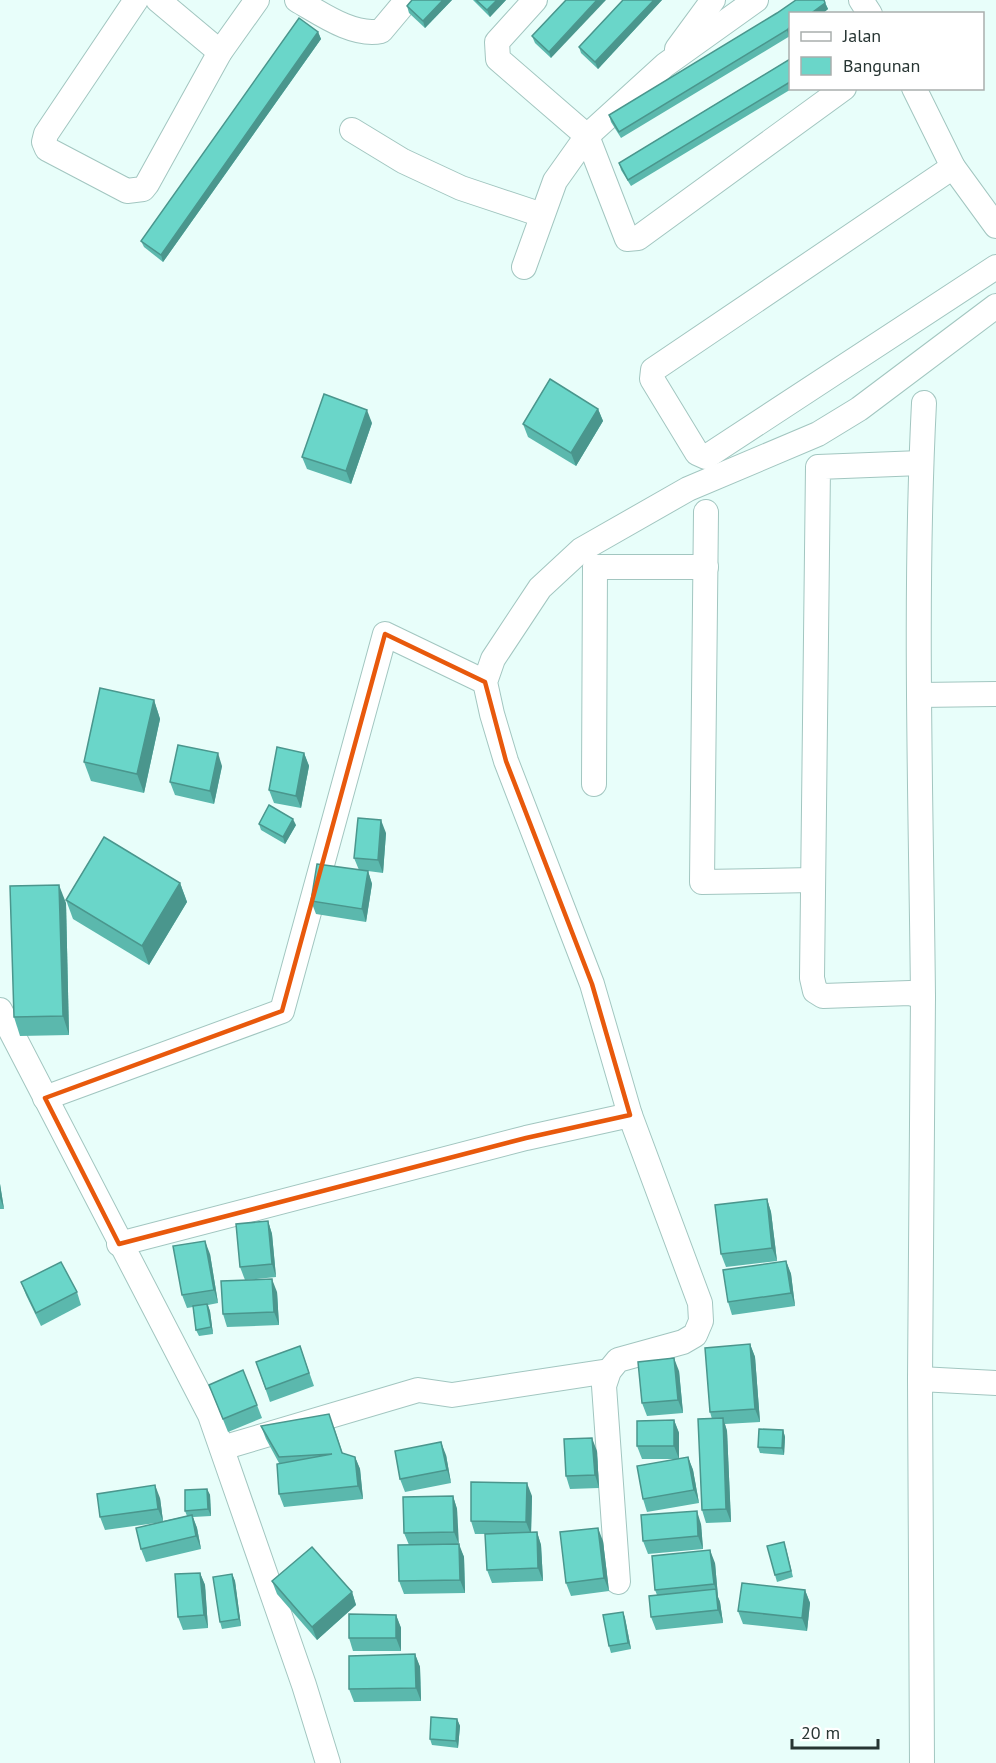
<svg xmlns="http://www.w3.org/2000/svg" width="996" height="1763" viewBox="0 0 996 1763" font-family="'PT Sans',sans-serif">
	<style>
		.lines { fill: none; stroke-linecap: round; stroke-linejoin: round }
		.street-casing { stroke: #a2c6c0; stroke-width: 26 }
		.street { stroke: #fff; stroke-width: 24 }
		.wall { fill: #5bb8ad }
		.shaded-wall { fill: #4a968d }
		.building { fill: #6ad6c9; stroke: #4a968d; stroke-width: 1.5 }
		.marked { fill: none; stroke: #e8590c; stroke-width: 4.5; stroke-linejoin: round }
	</style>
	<rect width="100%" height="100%" fill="#e8fefa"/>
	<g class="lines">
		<defs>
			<g id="street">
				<polyline points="136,0 46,134 44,142 47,149 127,191 143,189 147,184 220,52 257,0"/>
				<polyline points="158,0 220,52"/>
				<path d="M297,0C320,13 353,37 381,31L407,0"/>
				<polyline points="535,0 497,42 498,59 587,136 627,239 638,238 844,88"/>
				<polyline points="861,0 870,14"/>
				<polyline points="677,49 713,0"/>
				<polyline points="914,88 953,167 996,226"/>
				<polyline points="352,130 403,161 461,188 542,215"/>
				<polyline points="953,167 653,370 652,379 697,453 706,457 996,267"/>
				<polyline points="524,267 555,181 587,136 665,65 756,0"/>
				<polyline points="706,512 702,882 813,880"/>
				<polyline points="919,695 996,694"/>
				<polyline points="594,784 595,567 706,567"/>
				<path d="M923,997C921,799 914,600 924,403"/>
				<polyline points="0,1010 210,1415 304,1685 328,1763"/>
				<polyline points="45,1098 282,1011 385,634 485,682"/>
				<polyline points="119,1244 526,1138 630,1115"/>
				<polyline points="920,1379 923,997 910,993 823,996 815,991 812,978 818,467 921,463"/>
				<polyline points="222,1448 418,1390 452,1395 609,1371"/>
				<polyline points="618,1582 604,1386 609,1371 618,1360 683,1342 695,1335 701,1321 700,1303 630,1115 592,984 506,761 492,714 485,682 493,659 540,588 581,550 688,489 818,434 859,409 996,306"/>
				<polyline points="922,1763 920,1379 996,1383"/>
			</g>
		</defs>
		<use href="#street" class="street-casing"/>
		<use href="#street" class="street"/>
	</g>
	<g class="wall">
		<polygon points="452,0 425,28 409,13 407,6"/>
		<polygon points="473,0 506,0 490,17"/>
		<polygon points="566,0 551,58 535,43 532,36"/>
		<polygon points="623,0 662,0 598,69 581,53 579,47"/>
		<polygon points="796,0 824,0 828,9 822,14 790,14 790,36 621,138 611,122 609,115 777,13"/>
		<polygon points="318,32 321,39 163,262 144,247 141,241"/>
		<polygon points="790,59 790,88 793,88 631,186 621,170 619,163"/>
		<polygon points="598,409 603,421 576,466 528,437 523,424"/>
		<polygon points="372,423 351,484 307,469 302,457"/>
		<polygon points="154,700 160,719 144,793 91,781 84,762"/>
		<polygon points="304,753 309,766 301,808 274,803 269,790"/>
		<polygon points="222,766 214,804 175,795 170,782"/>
		<polygon points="259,824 296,825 285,844 261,830"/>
		<polygon points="386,833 383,873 368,871 372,884 366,922 316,914 311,901 359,870 354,858"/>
		<polygon points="180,883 187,902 149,965 73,919 66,900"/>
		<polygon points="66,903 69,1035 20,1036 14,1017"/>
		<polygon points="0,1184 4,1209 0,1209"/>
		<polygon points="767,1199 771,1212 777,1261 726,1267 721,1254"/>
		<polygon points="268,1221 272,1234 276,1277 245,1280 240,1267"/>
		<polygon points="210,1254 218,1303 208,1305 210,1311 213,1334 199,1336 196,1330 193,1307 187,1308 182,1295"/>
		<polygon points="786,1261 791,1274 795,1306 732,1315 728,1302"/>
		<polygon points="21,1282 77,1292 81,1305 41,1326 26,1295"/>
		<polygon points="277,1292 279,1325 227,1327 223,1314"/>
		<polygon points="750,1344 755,1357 760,1422 725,1424 727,1431 731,1522 706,1523 702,1510 712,1419 710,1412"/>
		<polygon points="300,1346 314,1386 270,1402 256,1362"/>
		<polygon points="679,1371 683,1413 647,1416 642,1403"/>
		<polygon points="209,1385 257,1405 262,1418 228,1432"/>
		<polygon points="674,1420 679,1433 679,1459 642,1459 637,1446"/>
		<polygon points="261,1426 334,1427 343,1454 355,1457 360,1469 363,1499 284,1507 279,1494 279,1463 266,1439"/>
		<polygon points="783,1430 785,1437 784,1455 760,1453 758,1447"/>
		<polygon points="597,1451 599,1488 570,1489 566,1476"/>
		<polygon points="446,1455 451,1483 405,1492 400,1479"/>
		<polygon points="688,1457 693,1470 699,1503 647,1512 643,1499"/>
		<polygon points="207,1489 210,1495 211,1516 193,1517 197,1528 201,1549 146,1562 141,1549 163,1522 105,1530 100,1517 160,1498 163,1521 187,1516 185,1511"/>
		<polygon points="453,1496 457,1509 458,1544 464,1557 465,1593 404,1594 399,1581 409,1545 404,1533"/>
		<polygon points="532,1496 531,1532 537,1532 541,1545 543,1581 492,1583 487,1570 492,1534 475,1534 471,1521"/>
		<polygon points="701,1524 703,1549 648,1554 643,1541"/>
		<polygon points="603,1541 609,1591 571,1596 566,1583"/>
		<polygon points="786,1548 793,1577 777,1582 775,1575"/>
		<polygon points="715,1563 718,1597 720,1602 723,1623 656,1630 651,1617 657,1595 655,1590"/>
		<polygon points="200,1573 205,1585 208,1628 183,1630 178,1617"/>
		<polygon points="232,1574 235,1581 241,1626 222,1629 220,1622"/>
		<polygon points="272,1581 352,1592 356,1605 317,1640 277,1594"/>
		<polygon points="805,1590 810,1603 807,1631 743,1624 738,1611"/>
		<polygon points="623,1612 625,1618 631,1649 611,1653 609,1646"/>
		<polygon points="396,1615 401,1628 401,1651 353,1651 349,1638"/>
		<polygon points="415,1654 420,1667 421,1701 354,1702 349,1689"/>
		<polygon points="457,1719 460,1726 458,1748 432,1745 430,1739"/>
	</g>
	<g class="shaded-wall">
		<polygon points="443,0 452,0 425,28 423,21"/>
		<polygon points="497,0 506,0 490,17 487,10"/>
		<polygon points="597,0 606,0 551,58 549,52"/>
		<polygon points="654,0 662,0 598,69 595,62"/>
		<polygon points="825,3 828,9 822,14 810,14"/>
		<polygon points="790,27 790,36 789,37 787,30"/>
		<polygon points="318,32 321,39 163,262 161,255"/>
		<polygon points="598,409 603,421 576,466 571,453"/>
		<polygon points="367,410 372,423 351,484 346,471"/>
		<polygon points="154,700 160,719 144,793 137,774"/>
		<polygon points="218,753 222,766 214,804 210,791"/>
		<polygon points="304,753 309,766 301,808 296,796"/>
		<polygon points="293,819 296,825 285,844 283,837"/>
		<polygon points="381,820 386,833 383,873 378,860"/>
		<polygon points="368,871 372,884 366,922 362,909"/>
		<polygon points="180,883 187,902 149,965 142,946"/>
		<polygon points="59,885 66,903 69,1035 63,1016"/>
		<polygon points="0,1184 4,1209 0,1198"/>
		<polygon points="767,1199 771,1212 777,1261 772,1248"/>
		<polygon points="268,1221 272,1234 276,1277 272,1264"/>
		<polygon points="205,1241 210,1254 218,1303 214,1290"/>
		<polygon points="786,1261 791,1274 795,1306 791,1293"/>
		<polygon points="272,1279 277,1292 279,1325 274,1312"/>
		<polygon points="207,1304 210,1311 213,1334 211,1327"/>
		<polygon points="750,1344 755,1357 760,1422 755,1409"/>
		<polygon points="674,1358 679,1371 683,1413 678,1400"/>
		<polygon points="723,1418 727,1431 731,1522 726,1509"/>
		<polygon points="674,1420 679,1433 679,1459 674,1446"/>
		<polygon points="783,1430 785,1437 784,1455 782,1448"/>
		<polygon points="592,1438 597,1451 599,1488 595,1475"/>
		<polygon points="441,1442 446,1455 451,1483 447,1470"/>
		<polygon points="355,1457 360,1469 363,1499 358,1486"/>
		<polygon points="688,1457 693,1470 699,1503 694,1490"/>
		<polygon points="527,1483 532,1496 531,1535 526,1522"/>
		<polygon points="155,1485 160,1498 163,1521 158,1509"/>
		<polygon points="207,1489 210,1495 211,1516 208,1509"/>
		<polygon points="453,1496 457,1509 459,1545 454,1532"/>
		<polygon points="697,1511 701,1524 703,1549 698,1536"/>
		<polygon points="192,1515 197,1528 201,1549 196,1536"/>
		<polygon points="598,1528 603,1541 609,1591 604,1578"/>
		<polygon points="537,1532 541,1545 543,1581 538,1568"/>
		<polygon points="459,1544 464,1557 465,1593 460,1580"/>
		<polygon points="710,1550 715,1563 718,1597 720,1602 723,1623 718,1610 716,1590 714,1584"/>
		<polygon points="200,1573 205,1585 208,1628 204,1615"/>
		<polygon points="232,1574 235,1581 241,1626 239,1619"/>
		<polygon points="805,1590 810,1603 807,1631 802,1618"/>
		<polygon points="352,1592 356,1605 317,1640 312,1627"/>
		<polygon points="623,1612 625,1618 631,1649 628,1643"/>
		<polygon points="396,1615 401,1628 401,1651 396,1638"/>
		<polygon points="415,1654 420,1667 421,1701 416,1688"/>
		<polygon points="457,1719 460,1726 458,1748 456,1741"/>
	</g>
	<g class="building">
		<polygon points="412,0 443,0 423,21 407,6"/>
		<polygon points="476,0 497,0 487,10"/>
		<polygon points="566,0 597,0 549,52 532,36"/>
		<polygon points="623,0 654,0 595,62 579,47"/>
		<polygon points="796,0 824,0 825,3 810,14 790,14 790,27 787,30 619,132 609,115 777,13"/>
		<polygon points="299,18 318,32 161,255 141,241"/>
		<polygon points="790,59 790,82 628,180 619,163"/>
		<polygon points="550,379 598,409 571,453 523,424"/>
		<polygon points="324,394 367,410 346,471 302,457"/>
		<polygon points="100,688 154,700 137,774 84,762"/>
		<polygon points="178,745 218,753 210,791 170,782"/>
		<polygon points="277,747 304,753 296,796 269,790"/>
		<polygon points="269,805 293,819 283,837 259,824"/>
		<polygon points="358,818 381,820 378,860 354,858"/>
		<polygon points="104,837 180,883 142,946 66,900"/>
		<polygon points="317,864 368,871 362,909 311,901"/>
		<polygon points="59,885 63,1016 14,1017 10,886"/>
		<polygon points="767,1199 772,1248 721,1254 715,1205"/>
		<polygon points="268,1221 272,1264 240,1267 236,1224"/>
		<polygon points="205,1241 214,1290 182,1295 173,1246"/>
		<polygon points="786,1261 791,1293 728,1302 723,1270"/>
		<polygon points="61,1262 77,1292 36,1313 21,1282"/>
		<polygon points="272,1279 274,1312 223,1314 221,1281"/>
		<polygon points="207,1304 211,1327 196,1330 193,1306"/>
		<polygon points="750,1344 755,1409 710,1412 705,1348"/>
		<polygon points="300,1346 309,1373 266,1389 256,1362"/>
		<polygon points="674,1358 678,1400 642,1403 638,1362"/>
		<polygon points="243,1370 257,1405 223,1419 209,1385"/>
		<polygon points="329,1414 342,1453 355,1457 358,1486 279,1494 277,1464 332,1454 279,1457 261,1426"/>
		<polygon points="723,1418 726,1509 702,1510 698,1419"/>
		<polygon points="674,1420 674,1446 637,1446 637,1421"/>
		<polygon points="759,1429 783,1430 782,1448 758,1447"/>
		<polygon points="592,1438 595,1475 566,1476 564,1439"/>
		<polygon points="441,1442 447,1470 400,1479 395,1451"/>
		<polygon points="688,1457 694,1490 643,1499 637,1466"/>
		<polygon points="471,1482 527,1483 526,1522 471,1521"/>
		<polygon points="155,1485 158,1509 100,1517 97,1494"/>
		<polygon points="207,1489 208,1509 185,1511 185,1490"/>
		<polygon points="453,1496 454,1532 404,1533 403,1497"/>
		<polygon points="697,1511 698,1536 643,1541 641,1515"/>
		<polygon points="192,1515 196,1536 141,1549 136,1528"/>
		<polygon points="598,1528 604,1578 566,1583 560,1532"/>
		<polygon points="537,1532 538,1568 487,1570 485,1534"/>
		<polygon points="784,1542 791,1571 775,1575 767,1546"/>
		<polygon points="459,1544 460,1580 399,1581 398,1545"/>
		<polygon points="312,1547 352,1592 312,1627 272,1581"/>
		<polygon points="710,1550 714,1584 655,1590 652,1556"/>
		<polygon points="200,1573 204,1615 178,1617 175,1574"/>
		<polygon points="232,1574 239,1619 220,1622 213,1577"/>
		<polygon points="742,1583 805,1590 802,1618 738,1611"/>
		<polygon points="716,1589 718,1610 651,1617 649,1596"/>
		<polygon points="623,1612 628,1643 609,1646 603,1615"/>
		<polygon points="349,1614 396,1615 396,1638 349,1638"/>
		<polygon points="415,1654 416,1688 349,1689 349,1656"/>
		<polygon points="431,1717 457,1719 456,1741 430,1739"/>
	</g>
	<path class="marked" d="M385,634L485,682L506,761L592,984L630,1115L526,1138L119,1244L45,1098L282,1011Z"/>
	<rect x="789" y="12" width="195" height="78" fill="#ffffff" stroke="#a9aead" stroke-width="1.5"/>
	<rect x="801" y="32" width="30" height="9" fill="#ffffff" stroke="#a9aead" stroke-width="1.5"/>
	<text x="843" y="42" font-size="18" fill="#273533">Jalan</text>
	<rect x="801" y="57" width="30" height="18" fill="#6ad6c9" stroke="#a9aead" stroke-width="1.5"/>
	<text x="843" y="72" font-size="18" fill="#273533">Bangunan</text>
	<path d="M792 1739v9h86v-9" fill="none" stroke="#273533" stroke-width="3"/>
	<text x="801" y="1739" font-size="18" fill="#273533" stroke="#ffffff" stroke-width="4.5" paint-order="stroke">20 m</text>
</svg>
